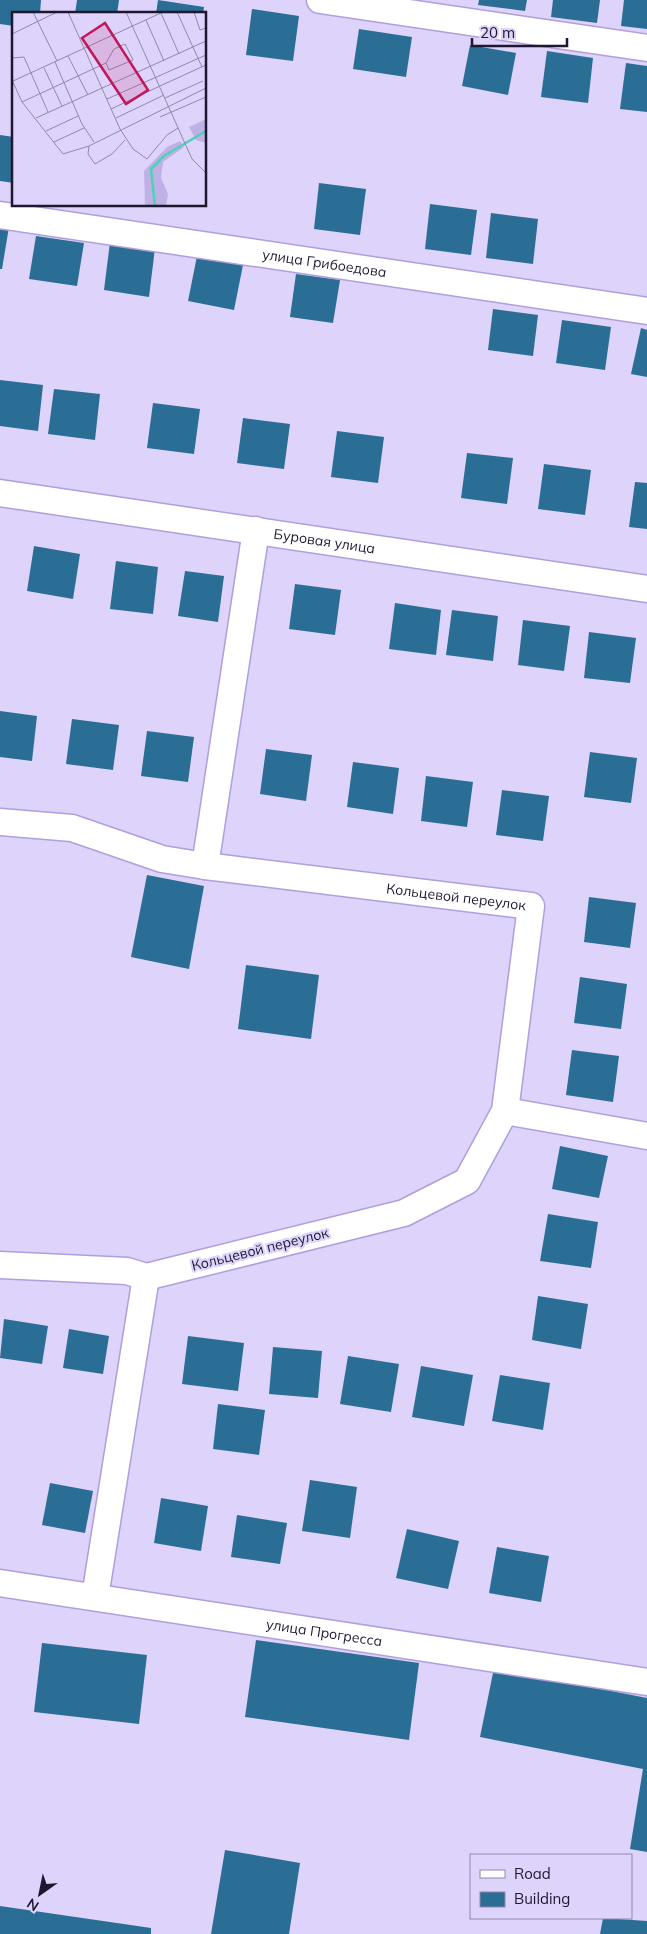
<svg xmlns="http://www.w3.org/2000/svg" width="647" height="1934" viewBox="0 0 647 1934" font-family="Mulish,sans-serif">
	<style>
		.building { fill: #2b6e95 }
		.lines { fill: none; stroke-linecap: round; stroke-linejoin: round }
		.minor-casing { stroke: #b09edd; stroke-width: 29 }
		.minor { stroke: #fff; stroke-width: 26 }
		.labels { text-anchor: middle; stroke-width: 4.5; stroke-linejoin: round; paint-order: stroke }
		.street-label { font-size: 14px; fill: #1f172f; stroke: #ded3fa }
		.inset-river { fill: none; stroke: #4fd1b7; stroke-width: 2.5 }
		.inset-road { fill: none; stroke: #9288a9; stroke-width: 1 }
		.view { fill: #c2185b; fill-opacity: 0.15; stroke: #c2185b; stroke-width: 2.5 }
		.inset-edge { fill: none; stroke: #1f172f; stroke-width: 2.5 }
	</style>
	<rect width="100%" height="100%" fill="#ded3fa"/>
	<g class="building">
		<polygon points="0,0 41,0 40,14 14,14 14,26 0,24"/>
		<polygon points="77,0 119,0 117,14 75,14"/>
		<polygon points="158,0 204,7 203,14 156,14"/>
		<polygon points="479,0 527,0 525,11 478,5"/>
		<polygon points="553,0 600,0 597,23 551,17"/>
		<polygon points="624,0 647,0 647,29 621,26"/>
		<polygon points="252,9 299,16 293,61 246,55"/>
		<polygon points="359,29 412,37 406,77 353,69"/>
		<polygon points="470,45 516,53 508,95 462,86"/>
		<polygon points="547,51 593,58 588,103 541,97"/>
		<polygon points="626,63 647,66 647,112 620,109"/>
		<polygon points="0,135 14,137 14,183 0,181"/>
		<polygon points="319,183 366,189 360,235 314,229"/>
		<polygon points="430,204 477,210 471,255 425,249"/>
		<polygon points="491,213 538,219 533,264 486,258"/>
		<polygon points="0,225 9,227 2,269 0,269"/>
		<polygon points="36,236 84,243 77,286 29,279"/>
		<polygon points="110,242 155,248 149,297 104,290"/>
		<polygon points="197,256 243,265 234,310 188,301"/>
		<polygon points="296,274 340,280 333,323 290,317"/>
		<polygon points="493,309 538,315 533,356 488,350"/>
		<polygon points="562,320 611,327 605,370 556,363"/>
		<polygon points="641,328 647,330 647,377 631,374"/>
		<polygon points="0,380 43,385 38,431 0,426"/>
		<polygon points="54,389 100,394 95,440 48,434"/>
		<polygon points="153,403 200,409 194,454 147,448"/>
		<polygon points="243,418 290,424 284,469 237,463"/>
		<polygon points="337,431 384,437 378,483 331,477"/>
		<polygon points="467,453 513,458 507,504 461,498"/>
		<polygon points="544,464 591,470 585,515 538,509"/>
		<polygon points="635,482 647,483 647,529 629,527"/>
		<polygon points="34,546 80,554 73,599 27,591"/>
		<polygon points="116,561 158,567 153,614 110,609"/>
		<polygon points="185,571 224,576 218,622 178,616"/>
		<polygon points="295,584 341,590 335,635 289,629"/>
		<polygon points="395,603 441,610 436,655 389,649"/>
		<polygon points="452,610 498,616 493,661 446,655"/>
		<polygon points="523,620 570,626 564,671 518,665"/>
		<polygon points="589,632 636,638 630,683 584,678"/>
		<polygon points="0,711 37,716 32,761 0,757"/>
		<polygon points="72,719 119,725 113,770 66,764"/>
		<polygon points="147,731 194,737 188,782 141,776"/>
		<polygon points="266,749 312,755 306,801 260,794"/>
		<polygon points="590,752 637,758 631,803 584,797"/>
		<polygon points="353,762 399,768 393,814 347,807"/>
		<polygon points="426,776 473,782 467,827 421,821"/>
		<polygon points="502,790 549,796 543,841 496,835"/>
		<polygon points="147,875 204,886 189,969 131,957"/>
		<polygon points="589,897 636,903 630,948 584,942"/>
		<polygon points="246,965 319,975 311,1039 238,1029"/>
		<polygon points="580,977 627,984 621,1029 574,1023"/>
		<polygon points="572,1050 619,1056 613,1102 566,1095"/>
		<polygon points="560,1146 608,1156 599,1198 552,1189"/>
		<polygon points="548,1214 598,1222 591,1268 540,1261"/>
		<polygon points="538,1296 588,1304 581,1349 532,1340"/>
		<polygon points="4,1319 48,1326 42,1364 0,1358"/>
		<polygon points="69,1329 109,1336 103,1374 63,1368"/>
		<polygon points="188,1336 244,1343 238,1391 182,1384"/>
		<polygon points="273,1347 322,1351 318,1398 269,1394"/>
		<polygon points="348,1356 399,1364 391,1412 340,1404"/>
		<polygon points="421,1366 473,1375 464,1426 412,1417"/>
		<polygon points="500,1375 550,1383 543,1430 492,1421"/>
		<polygon points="218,1404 265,1410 259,1455 213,1449"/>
		<polygon points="310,1480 357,1487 350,1538 302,1531"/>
		<polygon points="50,1483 93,1491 85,1533 42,1525"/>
		<polygon points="161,1498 208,1506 201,1551 154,1543"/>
		<polygon points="237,1515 287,1523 280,1564 231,1557"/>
		<polygon points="407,1529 459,1541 448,1589 396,1578"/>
		<polygon points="497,1547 549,1556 541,1602 489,1593"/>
		<polygon points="256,1640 419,1663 409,1740 245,1717"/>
		<polygon points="42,1643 147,1655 139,1724 34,1712"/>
		<polygon points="494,1668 647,1698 647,1852 630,1849 643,1769 480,1737"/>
		<polygon points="225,1850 300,1863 289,1934 211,1934"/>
		<polygon points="0,1906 151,1928 151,1934 0,1934"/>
		<polygon points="603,1918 647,1921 647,1934 600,1934"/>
	</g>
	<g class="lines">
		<defs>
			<g id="minor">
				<polyline points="320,0 647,48"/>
				<path id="s1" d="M0,215L647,311"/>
				<path id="s2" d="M0,493L647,589"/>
				<path id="s3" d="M0,822L72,828L162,859L205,866L531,906L505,1111L467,1181L404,1213L146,1277L127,1271L0,1265"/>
				<polyline points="205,866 256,530"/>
				<polyline points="505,1111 647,1136"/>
				<path id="s4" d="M0,1583L647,1682"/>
				<polyline points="95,1597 146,1277"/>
			</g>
		</defs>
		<use href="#minor" class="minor-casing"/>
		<use href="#minor" class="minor"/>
	</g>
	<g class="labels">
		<g class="street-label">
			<text dy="5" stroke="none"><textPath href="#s1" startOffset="328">улица Грибоедова</textPath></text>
			<text dy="5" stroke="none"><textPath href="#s2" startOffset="328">Буровая улица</textPath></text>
			<text dy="5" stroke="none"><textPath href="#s3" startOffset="464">Кольцевой переулок</textPath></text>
			<text transform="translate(260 1249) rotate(-14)" y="5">Кольцевой переулок</text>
			<text dy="5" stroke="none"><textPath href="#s4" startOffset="328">улица Прогресса</textPath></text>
		</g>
	</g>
	<g transform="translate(12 12)">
		<rect width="194" height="194" fill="#ded3fa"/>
		<path d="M194,107V131L184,128L177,115ZM168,129L172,135L151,150L149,166L156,182L154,194H133L132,159L155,135Z" fill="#bfb0e6"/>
		<path class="inset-river" d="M143,194L139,157L152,144L194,119"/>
		<path class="inset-road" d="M21,0L45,49M56,0L108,117L121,137L135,147L155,123L166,116M114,0L180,147L194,161M165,0L190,55M182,0L188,18L194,16M149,1L167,42M134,8L152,49M0,22L45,0M56,44L76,83M0,46L12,45L36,100M43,50L70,112L82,130M32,56L50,94M0,68L10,90L51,142L77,134L194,76M1,69L151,0M148,74L194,53M153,86L191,69M95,87L194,43M10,90L94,51L102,37L113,32L121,48L97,58L94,51M99,97L148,74M148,105L194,85M24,106L194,29M104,106L152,83M34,119L66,104M42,130L72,116M77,134L76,142L83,152L100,142L113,128"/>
		<path class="view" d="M93,11L136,78L114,92L70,26Z"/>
		<rect width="194" height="194" class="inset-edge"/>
	</g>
	<rect x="470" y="1854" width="162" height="65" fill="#ded3fa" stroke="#9288a9"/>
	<rect x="480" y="1870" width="25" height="8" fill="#ffffff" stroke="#9288a9"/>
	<text x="514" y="1879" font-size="15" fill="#1f172f">Road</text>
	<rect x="480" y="1892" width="25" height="15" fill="#2b6e95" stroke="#9288a9"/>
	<text x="514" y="1904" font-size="15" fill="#1f172f">Building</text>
	<g transform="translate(40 1894) rotate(213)" stroke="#ded3fa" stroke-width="4" paint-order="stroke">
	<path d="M0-4L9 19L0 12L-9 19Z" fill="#1f172f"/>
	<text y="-8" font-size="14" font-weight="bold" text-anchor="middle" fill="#1f172f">N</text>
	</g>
	<path d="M472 38v8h95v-8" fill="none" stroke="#1f172f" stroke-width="2.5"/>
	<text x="480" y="38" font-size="15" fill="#1f172f" stroke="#ded3fa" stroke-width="4" paint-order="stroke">20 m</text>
</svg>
